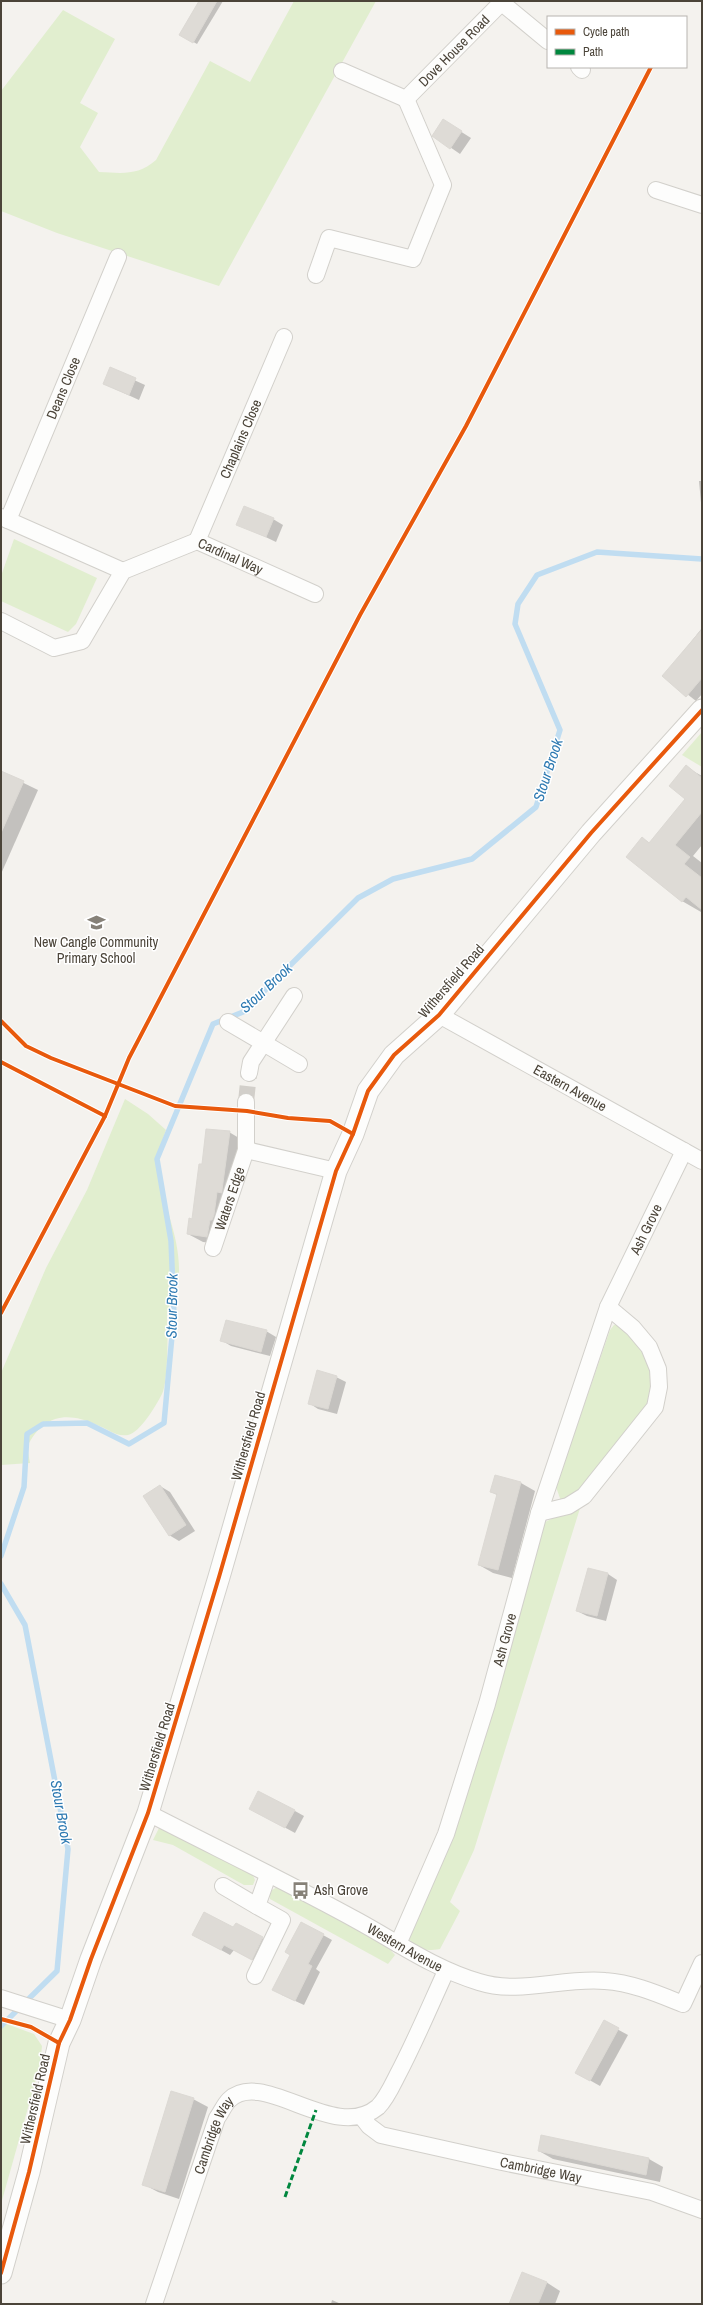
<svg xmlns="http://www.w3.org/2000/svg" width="703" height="2305" viewBox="0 0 703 2305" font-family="'Archivo Narrow',sans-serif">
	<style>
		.green { fill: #e1eecf }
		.shadow { fill: #0003 }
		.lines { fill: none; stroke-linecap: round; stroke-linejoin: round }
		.stream { stroke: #c0ddf1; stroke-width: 5.5 }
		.building { fill: #dedbd6; stroke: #dcd9d4 }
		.minor-tunnel { stroke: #d2cfca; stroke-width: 16; stroke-dasharray: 16 8; stroke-linecap: butt }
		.minor-casing { stroke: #d2d0cb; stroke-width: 18 }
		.tertiary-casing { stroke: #d2d0cb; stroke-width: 23 }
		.minor { stroke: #fdfdfc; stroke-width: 16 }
		.tertiary { stroke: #fdfdfc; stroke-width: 21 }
		.quiet { stroke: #00873e; stroke-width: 3; stroke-dasharray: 6 3; stroke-linecap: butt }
		.cycleway-casing { stroke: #fff; stroke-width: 6 }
		.cycleway { stroke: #e8590c; stroke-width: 4 }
		.labels { text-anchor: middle; stroke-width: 3; stroke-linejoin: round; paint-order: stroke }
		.street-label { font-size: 14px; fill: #4b4439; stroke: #fff }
		.poi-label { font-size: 14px; fill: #4b4439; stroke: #fff }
		.water-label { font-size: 15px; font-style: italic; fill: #2e7ab2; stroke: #fff }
	</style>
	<rect width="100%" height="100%" fill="#f4f2ee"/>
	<g class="green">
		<path d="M294,1H376L219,286L57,233L1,211V91L63,10L115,39L80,103L98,113L80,147L99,172C122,173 138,176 156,160L210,61L250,82Z"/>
		<polygon points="14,539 97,578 76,624 68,632 1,601 1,576"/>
		<polygon points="702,732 702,767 682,755"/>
		<path d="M125,1099L148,1114L166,1130C162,1142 157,1154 158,1168C162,1203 180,1236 179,1272C178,1288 167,1305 167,1319C168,1332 168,1383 162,1394C157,1404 140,1433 128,1435C116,1437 108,1429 97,1425C66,1411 43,1415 27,1447L30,1463L1,1465V1373L46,1268L87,1190Z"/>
		<polygon points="619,1324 627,1326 652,1366 655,1385 650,1404 580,1489 561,1501 556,1487 610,1330 614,1325"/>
		<path d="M581,1505L474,1850L450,1902L460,1911L440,1949C421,1952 417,1949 405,1934L449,1835L545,1522Z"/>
		<polygon points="160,1826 251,1871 255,1880 253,1885 244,1885 173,1845 153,1840"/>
		<polygon points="277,1887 386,1945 395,1955 388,1964 270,1899 269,1892"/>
		<polygon points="1,2022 34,2034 42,2046 40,2065 1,2204"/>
	</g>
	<g class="shadow">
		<polygon points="200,1 223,1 197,44 181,35"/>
		<polygon points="452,126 471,138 460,154 434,136"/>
		<polygon points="110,369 145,385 139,400 104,384"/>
		<polygon points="699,481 702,481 702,504 701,503"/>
		<polygon points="273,519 283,525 276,542 238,524"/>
		<polygon points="702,628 702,694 696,701 664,676"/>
		<polygon points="686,767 702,776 702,845 693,856 702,863 701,912 682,901 642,838 650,843 686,799"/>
		<polygon points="1,772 38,790 1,874"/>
		<polygon points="229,1132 244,1141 221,1244 203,1242 188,1234 193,1220 202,1166"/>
		<polygon points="266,1331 276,1337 270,1356 231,1346 221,1340"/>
		<polygon points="336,1377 346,1382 337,1414 318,1409 309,1403"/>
		<polygon points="496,1476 521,1483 535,1491 512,1578 493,1573 479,1565 497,1495 491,1492"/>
		<polygon points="160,1486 170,1492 195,1531 179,1541 169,1535"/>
		<polygon points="608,1574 617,1580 606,1621 587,1616 577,1611"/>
		<polygon points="295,1811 304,1816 295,1833 260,1814"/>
		<polygon points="236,1924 272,1944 262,1965 234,1950 230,1955 203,1940 234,1928"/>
		<polygon points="323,1935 332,1940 316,1969 320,1972 304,2005 282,1995"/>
		<polygon points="604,2022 628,2035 600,2086 577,2073"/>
		<polygon points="193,2099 208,2107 179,2199 158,2192 143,2184"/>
		<polygon points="542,2136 649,2159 663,2167 660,2182 553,2159 539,2151"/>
		<polygon points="546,2282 560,2291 555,2304 510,2304"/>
		<polygon points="332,2300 341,2304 331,2304"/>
	</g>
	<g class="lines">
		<g class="stream">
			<polyline points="1,1556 24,1487 27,1434 43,1424 87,1423 129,1444 164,1423 174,1314 171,1241 157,1159 213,1024 243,1012 358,898 393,879 472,859 536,807 560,730 515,624 518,604 537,575 597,552 702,559"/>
			<polyline points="1,1584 25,1625 68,1849 57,1971 1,2026"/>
		</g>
	</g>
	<g class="building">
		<polygon points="199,1 217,1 193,43 179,35"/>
		<polygon points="443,119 462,131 450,149 432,136"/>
		<polygon points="110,367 136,378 129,395 103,384"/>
		<polygon points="244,506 274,518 266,537 236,525"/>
		<polygon points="702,629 702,678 686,697 662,676"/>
		<polygon points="686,765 702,778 702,812 675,845 690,857 684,864 702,878 702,910 686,897 682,902 626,857 642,837 649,843 685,799 669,786"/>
		<polygon points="1,771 24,781 1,833"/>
		<polygon points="206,1129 230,1131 222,1190 222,1193 217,1192 214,1215 212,1220 210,1220 207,1237 187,1234 189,1218 192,1219 199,1164 202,1164"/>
		<polygon points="226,1320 267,1330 261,1352 220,1341"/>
		<polygon points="317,1370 337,1376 328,1409 308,1404"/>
		<polygon points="495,1475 521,1482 498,1570 478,1565 497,1494 490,1492"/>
		<polygon points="160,1485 186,1525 169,1536 143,1496"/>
		<polygon points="588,1568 608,1573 597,1616 576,1611"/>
		<polygon points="258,1791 295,1810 285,1828 249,1809"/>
		<polygon points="204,1912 233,1927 236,1923 263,1937 252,1960 224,1945 221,1950 192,1935"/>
		<polygon points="301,1922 324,1934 308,1964 312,1966 295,2001 272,1990 290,1955 285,1952"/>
		<polygon points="604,2020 619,2028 590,2081 575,2073"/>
		<polygon points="171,2091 194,2098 165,2192 142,2185"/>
		<polygon points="541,2135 649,2158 646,2175 538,2151"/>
		<polygon points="522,2272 547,2282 538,2304 509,2304"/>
	</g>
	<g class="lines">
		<polyline class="minor-tunnel" points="246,1102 249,1073"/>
		<defs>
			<g id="minor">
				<polyline points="502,3 548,41"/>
				<polyline points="579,67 582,70"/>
				<path id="s1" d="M342,71L406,99L503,1"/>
				<polyline points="656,190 702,205"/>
				<polyline points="316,275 329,238 413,259 443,185 406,99"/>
				<polyline points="1,517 123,571"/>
				<path id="s2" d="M8,520L118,257"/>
				<path id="s3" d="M197,541L284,337"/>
				<path id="s4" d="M1,621L54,648L82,641L123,571L197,541L315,594"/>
				<path id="s5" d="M439,1015L702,1161"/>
				<polyline points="228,1022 299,1064"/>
				<polyline points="249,1073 251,1062 294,996"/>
				<polyline points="246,1150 246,1102"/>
				<path id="s6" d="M213,1248L246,1150L336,1171"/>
				<polyline points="539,1513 568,1506 584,1496 655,1407 659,1387 658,1369 649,1347 633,1328 608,1307"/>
				<path id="s7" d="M148,1813C218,1849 289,1883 358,1921C398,1943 435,1969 479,1982C520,1995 563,1977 605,1981C633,1983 658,1994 683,2004L702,1963"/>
				<polyline points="223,1886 257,1906"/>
				<path id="s8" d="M398,1944L446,1834L487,1704L539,1513L608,1307L684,1151"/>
				<polyline points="255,1976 282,1920 257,1906 268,1875"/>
				<polyline points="1,1998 70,2020"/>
				<path id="s9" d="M362,2117L369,2126L381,2135L502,2162L652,2192L702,2210"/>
				<path id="s10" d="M154,2304L217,2118C221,2113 224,2105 229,2100C263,2067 334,2144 378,2107C386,2099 392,2086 397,2076C415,2042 430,2006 446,1971"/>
			</g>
			<polyline id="tertiary" points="1,2273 29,2172 59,2043 70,2020 91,1959 148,1813 219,1577 336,1171 353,1134 368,1091 394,1055 439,1015 591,833 702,710"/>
		</defs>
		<use href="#minor" class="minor-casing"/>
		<use href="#tertiary" class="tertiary-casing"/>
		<use href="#minor" class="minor"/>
		<use href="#tertiary" class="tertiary"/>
		<polyline class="quiet" points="285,2197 316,2110"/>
		<defs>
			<g id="cycleway">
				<polyline points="1,1021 26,1046 51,1058 175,1106 247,1111 288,1118 330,1121 353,1134"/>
				<polyline points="1,1062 105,1116"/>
				<polyline points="1,1313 105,1116 129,1058 360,615 466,426 651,67"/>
				<polyline points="1,2019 31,2027 59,2043"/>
				<polyline points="1,2273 29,2172 59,2043 70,2020 91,1959 148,1813 219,1577 336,1171 353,1134 368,1091 394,1055 439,1015 591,833 702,710"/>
			</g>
		</defs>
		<use href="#cycleway" class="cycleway-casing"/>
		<use href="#cycleway" class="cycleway"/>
	</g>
	<defs>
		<symbol id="school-bare" viewBox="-9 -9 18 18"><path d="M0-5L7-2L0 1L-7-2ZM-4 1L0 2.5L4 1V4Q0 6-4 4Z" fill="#868178" stroke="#fff" stroke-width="2.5" paint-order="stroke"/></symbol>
		<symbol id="bus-bare" viewBox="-9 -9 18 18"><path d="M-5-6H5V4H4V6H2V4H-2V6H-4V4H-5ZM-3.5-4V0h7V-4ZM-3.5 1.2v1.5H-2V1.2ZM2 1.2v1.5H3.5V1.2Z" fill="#868178" stroke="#fff" stroke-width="2.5" paint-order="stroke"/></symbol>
	</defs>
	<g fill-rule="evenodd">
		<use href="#school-bare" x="84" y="910" width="25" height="25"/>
		<use href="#bus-bare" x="288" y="1878" width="25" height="25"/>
	</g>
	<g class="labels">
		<g class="street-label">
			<text dy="5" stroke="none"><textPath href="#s1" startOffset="138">Dove House Road</textPath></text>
			<text dy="5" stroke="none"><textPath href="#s2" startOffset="143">Deans Close</textPath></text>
			<text dy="5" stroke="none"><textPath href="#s3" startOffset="111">Chaplains Close</textPath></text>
			<text dy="5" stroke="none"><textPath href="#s4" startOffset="286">Cardinal Way</textPath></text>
			<text transform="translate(451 981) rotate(-49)" y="5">Withersfield Road</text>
			<text dy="5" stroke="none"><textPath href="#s5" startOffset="150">Eastern Avenue</textPath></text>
			<text dy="5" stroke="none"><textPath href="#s6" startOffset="52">Waters Edge</textPath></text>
			<text dy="5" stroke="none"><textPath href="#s8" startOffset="758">Ash Grove</textPath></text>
			<text transform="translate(248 1436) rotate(-74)" y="5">Withersfield Road</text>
			<text dy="5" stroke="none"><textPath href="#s8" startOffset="323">Ash Grove</textPath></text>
			<text transform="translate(157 1747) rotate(-73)" y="5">Withersfield Road</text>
			<text dy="5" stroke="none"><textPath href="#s7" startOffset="290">Western Avenue</textPath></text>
			<text transform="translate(35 2099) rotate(-77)" y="5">Withersfield Road</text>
			<text dy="5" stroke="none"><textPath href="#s10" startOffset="179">Cambridge Way</textPath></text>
			<text dy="5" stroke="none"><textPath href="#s9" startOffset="190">Cambridge Way</textPath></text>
		</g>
		<g class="poi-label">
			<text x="96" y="947">New Cangle Community<tspan x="96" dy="16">Primary School</tspan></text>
			<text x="314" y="1895" text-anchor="start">Ash Grove</text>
		</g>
		<g class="water-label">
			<text transform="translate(548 770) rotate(-72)" y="5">Stour Brook</text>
			<text transform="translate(266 988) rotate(-43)" y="5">Stour Brook</text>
			<text transform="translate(172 1306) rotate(-89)" y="5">Stour Brook</text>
			<text transform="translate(61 1812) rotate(80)" y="5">Stour Brook</text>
		</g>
	</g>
	<rect width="703" height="2305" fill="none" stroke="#4b4439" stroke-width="4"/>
	<rect x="547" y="16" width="140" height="52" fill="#ffffff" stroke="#b7b4b0"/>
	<rect x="555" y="29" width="20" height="6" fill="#e8590c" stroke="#b7b4b0"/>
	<text x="583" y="36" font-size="12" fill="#4b4439">Cycle path</text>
	<rect x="555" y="49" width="20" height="6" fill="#00873e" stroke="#b7b4b0"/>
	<text x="583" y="56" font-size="12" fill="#4b4439">Path</text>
</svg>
